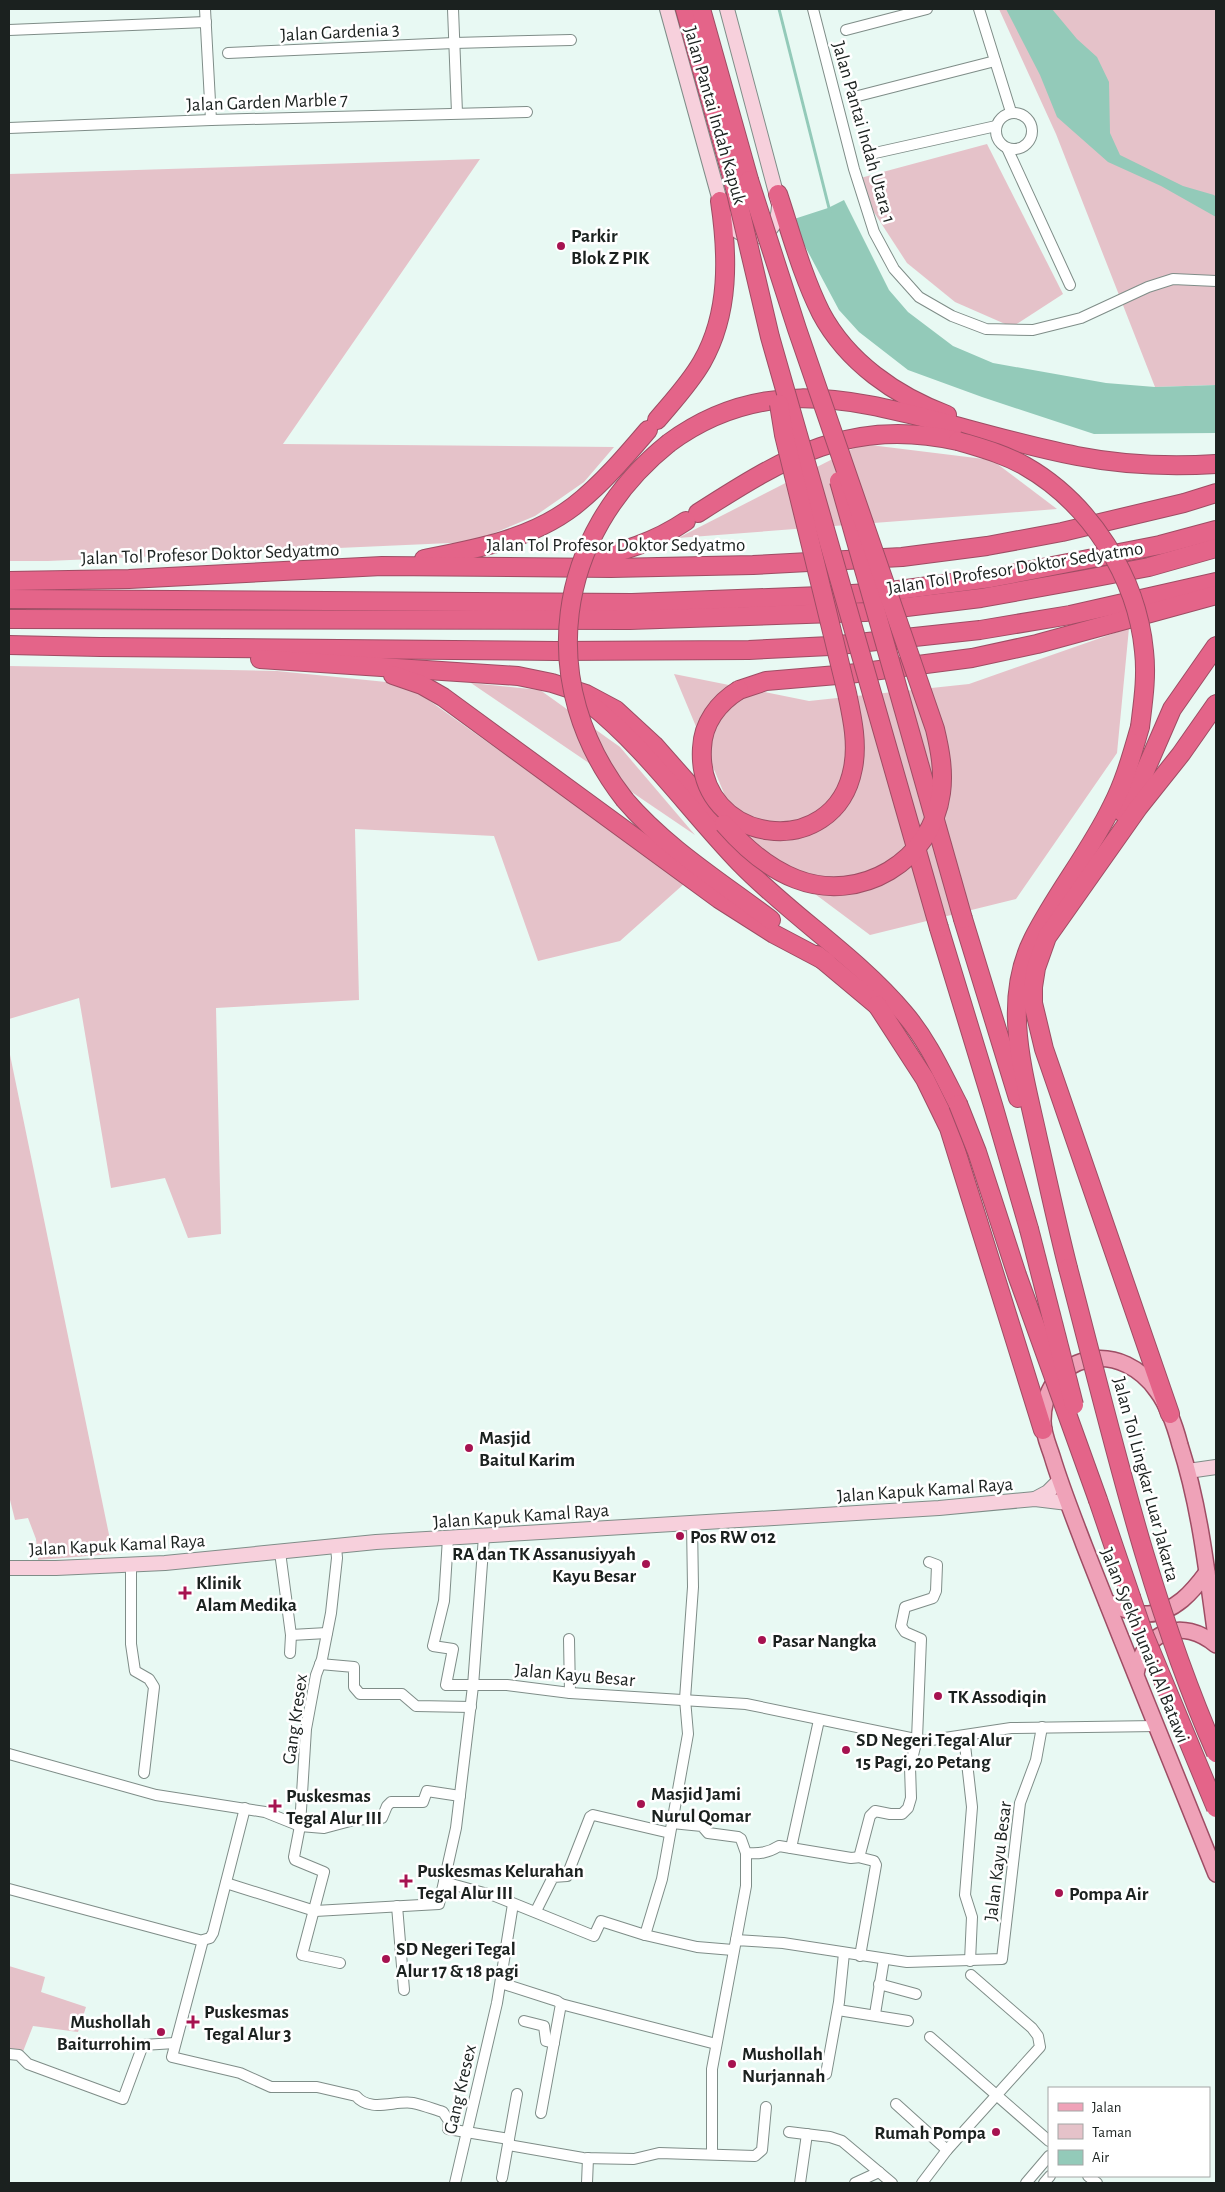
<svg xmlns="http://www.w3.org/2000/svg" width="1225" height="2192" viewBox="0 0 1225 2192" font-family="'Alegreya Sans',sans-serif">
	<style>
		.green { fill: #e5c2c9 }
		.water { fill: #93cab9 }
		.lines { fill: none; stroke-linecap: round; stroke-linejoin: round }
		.stream { stroke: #93cab9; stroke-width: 3 }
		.street-casing { stroke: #7f8d88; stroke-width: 12 }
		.secondary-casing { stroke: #7f8d88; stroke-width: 16 }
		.primary-casing { stroke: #9e4d64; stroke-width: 18 }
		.highway-casing { stroke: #9e4d64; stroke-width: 20 }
		.street { stroke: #fff; stroke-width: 10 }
		.secondary { stroke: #f7d0dc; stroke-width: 14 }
		.primary { stroke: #efa2b8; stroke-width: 15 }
		.highway { stroke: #e46489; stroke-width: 18 }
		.highway-bridge-casing { stroke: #9e4d64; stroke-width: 20; stroke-linecap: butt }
		.highway-bridge { stroke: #e46489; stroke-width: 18 }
		.poi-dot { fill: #a61350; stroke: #fff; stroke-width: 2 }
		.labels { text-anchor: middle; stroke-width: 5; stroke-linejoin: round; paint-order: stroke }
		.street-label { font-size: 19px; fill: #1b211f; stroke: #fff }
		.poi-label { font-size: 19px; font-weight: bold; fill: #1b211f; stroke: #fff; text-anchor: start }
	</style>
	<rect width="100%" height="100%" fill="#e8f9f3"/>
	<g class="green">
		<polygon points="999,9 1216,9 1216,385 1155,387 1056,134"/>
		<polygon points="987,144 1063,294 1012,327 955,302 907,263 853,180"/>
		<polygon points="480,159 283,444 614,447 584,482 535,516 473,542 48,561 9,561 9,174"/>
		<polygon points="862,444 992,460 1057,509 678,538"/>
		<polygon points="1129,628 1117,753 1016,899 870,935 744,841 674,674 809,701 969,684"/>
		<polygon points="9,666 277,671 406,684 685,883 620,941 538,961 494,836 355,829 359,1000 216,1008 221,1234 188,1238 165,1178 111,1188 79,998 9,1019"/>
		<polygon points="471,683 540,690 620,747 695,835"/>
		<polygon points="9,1050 113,1554 38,1560 36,1539 28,1518 15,1520 9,1496"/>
		<polygon points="9,1966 45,1977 41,1992 86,2007 78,2032 33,2026 22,2054 9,2052"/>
	</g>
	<g class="water">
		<polygon points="1006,9 1052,9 1077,39 1097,57 1109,82 1110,133 1120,155 1183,186 1214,195 1216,197 1216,217 1161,186 1108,162 1057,117 1040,75"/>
		<polygon points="844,200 889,290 908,312 953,346 993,363 1106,383 1155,387 1216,385 1216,433 1094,434 982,397 908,370 859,332 839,310 791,220 828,208"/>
	</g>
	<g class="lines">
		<polyline class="stream" points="779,9 830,212"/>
		<defs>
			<g id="street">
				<polyline points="205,9 211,120"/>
				<polyline points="453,9 457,113"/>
				<polyline points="813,9 854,169 874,232 894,269 919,297 952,316 986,329 1033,330 1081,318 1148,287 1173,279 1216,281"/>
				<polyline points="979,9 1011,112"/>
				<polyline points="9,30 206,22"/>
				<polyline points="846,30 927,9"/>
				<polyline points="228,53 454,43 571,40"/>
				<polyline points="858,96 995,61"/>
				<circle cx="1014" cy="131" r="18"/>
				<polyline points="9,128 211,120 527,112"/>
				<polyline points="1007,148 1070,285"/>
				<polyline points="875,153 996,126"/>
				<polyline points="448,1538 444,1601 433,1646 453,1649 446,1685 507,1685 570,1693 746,1704 925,1741 1011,1728 1157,1726"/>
				<polyline points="336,1547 337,1558 331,1613 322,1659 316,1675 306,1729 300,1826 294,1857 295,1860 324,1872 302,1955 340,1963"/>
				<polyline points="280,1552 291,1635 290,1653"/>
				<polyline points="131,1564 131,1644 135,1671 149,1679 154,1687 144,1773"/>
				<polyline points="291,1635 327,1633"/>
				<polyline points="569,1639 570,1693"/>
				<polyline points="320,1664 354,1667 354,1687 360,1694 402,1694 416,1706 471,1707"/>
				<polyline points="964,1736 972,1807 965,1895 972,1917 970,1961"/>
				<polyline points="9,1754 156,1795 265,1812 300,1826 324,1828 354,1820 382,1818 387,1806 391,1802 423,1802 427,1791 460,1796"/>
				<path d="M245,1808L213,1933L210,1938L203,1940L172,2057L240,2073L271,2087H317L356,2096C370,2113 395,2100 413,2103C423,2105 433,2109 443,2112L449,2121L448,2129L509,2139"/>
				<path d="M672,1823L702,1826L708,1833L738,1837L741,1839L746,1853C759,1854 768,1853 779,1846L851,1858L861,1857"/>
				<polyline points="791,1848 819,1720"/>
				<polyline points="444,1882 495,1896 594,1936 601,1921 645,1935 697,1947 733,1950"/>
				<polyline points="226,1883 315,1911 439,1904 456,1828 473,1686 484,1536"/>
				<polyline points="9,1889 199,1940"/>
				<polyline points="397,1906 404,1990"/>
				<polyline points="536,1911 553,1877 567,1876 568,1873 590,1817 593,1815 670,1833"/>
				<polyline points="645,1935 662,1879 688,1734 685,1699 693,1587 692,1523"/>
				<polyline points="736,1940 746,1886 746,1853"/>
				<polyline points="860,1956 876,1865 874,1861 862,1858 860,1854 870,1816 875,1811 890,1814 902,1814 908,1808 911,1798 910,1767 917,1739 921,1639 905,1632 901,1626 905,1607 933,1598 936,1591 937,1565 929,1562"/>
				<polyline points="501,1983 557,2001 561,2004 541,2113"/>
				<polyline points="879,1984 916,1994"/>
				<polyline points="561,2004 716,2044"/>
				<polyline points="838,2010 908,2021"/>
				<polyline points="875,2014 884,1959"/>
				<polyline points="524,2021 544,2026 546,2041 554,2043"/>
				<polyline points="930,2037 1049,2141"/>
				<polyline points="9,2054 19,2055 28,2064 123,2099 143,2045 175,2043"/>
				<polyline points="826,2074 839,2002 844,1953"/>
				<polyline points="896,2104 947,2150"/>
				<polyline points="789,2132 830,2137 842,2141 892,2183"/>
				<polyline points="508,2145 583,2158 634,2159 659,2153 755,2156 762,2150 766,2107"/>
				<polyline points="712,2154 712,2069 736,1940 783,1943 907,1962 1002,1959 1020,1803 1036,1760 1042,1727"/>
				<polyline points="1088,2176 1097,2183"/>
				<polyline points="502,2178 517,2094"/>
				<polyline points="455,2183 497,2003 513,1904"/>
				<polyline points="587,2183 588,2158"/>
				<polyline points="800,2183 807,2134"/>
				<polyline points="855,2183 879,2172"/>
				<polyline points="922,2183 947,2150 1040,2047 1038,2036 1032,2028 971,1975"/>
				<polyline points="1026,2183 1049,2156"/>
				<polyline points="1044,2183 1050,2176"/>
			</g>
			<g id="secondary">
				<path d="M667,9L720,201C724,211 727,221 735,229C756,248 780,229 779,204L727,9"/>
				<polyline points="1188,1471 1216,1467"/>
				<polyline points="1035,1499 1048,1492 1060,1480"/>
				<polyline points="9,1568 56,1568 165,1563 376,1542 939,1508 1035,1499 1068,1503"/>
			</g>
			<g id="primary">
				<path d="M1107,1602C1119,1607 1135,1615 1148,1614C1175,1613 1193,1591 1207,1572"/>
				<path d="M1216,1637C1207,1573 1200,1507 1180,1445C1175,1426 1169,1407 1157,1391C1141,1368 1115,1354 1087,1360C1059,1366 1043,1392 1043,1421C1043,1433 1048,1444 1052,1456C1061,1486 1073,1516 1084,1545C1127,1655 1172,1764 1216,1874"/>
				<path d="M1136,1674C1143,1630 1183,1617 1216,1645"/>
			</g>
			<g id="highway">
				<polyline points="685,9 734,184"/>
				<polyline points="701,9 749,180"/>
				<path d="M778,194C791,233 802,275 821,313C847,362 896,396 947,415"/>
				<path d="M657,420C673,401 690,383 702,362C730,313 728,255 720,201"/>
				<path d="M669,443C757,378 842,396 941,422C986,434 1031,447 1077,456C1123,465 1169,467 1216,464"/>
				<path d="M698,513C785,457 851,417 958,441"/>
				<path d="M424,559C476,549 531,539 574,506C602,484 625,457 648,430"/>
				<path d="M585,560C622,552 655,542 686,521"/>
				<polyline points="9,581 129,579 382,566 611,568 753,565 902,557 987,546 1062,532 1184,503 1216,493"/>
				<polyline points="9,599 632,603 821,596 883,592 991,578 1160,545 1216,530"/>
				<polyline points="9,619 630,620 865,612 981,598 1086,579 1149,567 1216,548"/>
				<polyline points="9,645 100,647 556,651 749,650 830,646 980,630 1070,615 1216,582"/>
				<polyline points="260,659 518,676 552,683 586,694 616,710 654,745 724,824"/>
				<polyline points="393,675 422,685 443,697 719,899 774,934 827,962"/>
				<polyline points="739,690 766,681 849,674 972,658 1037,644 1216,595"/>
				<path d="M589,703C646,748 689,810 739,862C791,916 856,956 904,1013C928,1041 942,1073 958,1104"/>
				<path d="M625,800C666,848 721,882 771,920"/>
				<polyline points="1123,813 1139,785 1172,709 1216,646"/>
				<polyline points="963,919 1018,1098"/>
				<polyline points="939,928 993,1105 1029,1229"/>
				<polyline points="817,955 885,1012"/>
				<polyline points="877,1005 925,1079 949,1128 1043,1430"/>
				<path d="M1068,1268C1057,1225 1048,1182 1038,1139C1024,1074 1001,1003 1033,939C1056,893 1090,852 1112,806C1125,781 1132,754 1140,727"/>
				<polyline points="1170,1414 1044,1049 1033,1003 1033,987 1036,968 1047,937 1138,808 1181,754 1216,704"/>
				<polyline points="1098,1500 1131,1597"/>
			</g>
		</defs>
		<use href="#street" class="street-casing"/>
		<use href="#secondary" class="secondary-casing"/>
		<use href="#primary" class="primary-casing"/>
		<use href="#highway" class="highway-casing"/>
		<use href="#street" class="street"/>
		<use href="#secondary" class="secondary"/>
		<use href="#primary" class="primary"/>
		<use href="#highway" class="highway"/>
		<defs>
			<g id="highway-bridge">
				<polyline points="734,184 770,337 939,928"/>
				<path d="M958,441C981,448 1004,454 1025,466C1090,503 1137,577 1144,651C1147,677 1143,702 1140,727"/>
				<polyline points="839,481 963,919"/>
				<path d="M739,690C718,703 703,723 702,748C696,845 835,864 853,768C858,743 852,717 847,693L784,435L779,404"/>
				<path d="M625,800C534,684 554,535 669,443"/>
				<path d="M724,824C744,847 767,868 796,879C860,904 932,861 941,793C944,771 940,750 935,729L797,329L749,180"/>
				<polyline points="958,1104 977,1152 1017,1275 1098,1500"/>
				<polyline points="1029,1229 1074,1405"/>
				<path d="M1068,1268C1111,1431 1148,1598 1216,1753"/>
				<polyline points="1131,1597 1143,1632 1216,1808"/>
			</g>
		</defs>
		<use href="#highway-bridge" class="highway-bridge-casing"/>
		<use href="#highway-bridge" class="highway-bridge"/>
	</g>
	<g class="poi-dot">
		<circle cx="561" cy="246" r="5"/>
		<circle cx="469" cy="1448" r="5"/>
		<circle cx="680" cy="1536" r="5"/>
		<circle cx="646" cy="1564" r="5"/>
		<path d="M182.5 1585.5h5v5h5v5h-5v5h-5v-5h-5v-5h5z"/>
		<circle cx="762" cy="1640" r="5"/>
		<circle cx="938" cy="1696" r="5"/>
		<circle cx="846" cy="1750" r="5"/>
		<circle cx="641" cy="1804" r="5"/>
		<path d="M272.5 1798.5h5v5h5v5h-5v5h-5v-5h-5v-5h5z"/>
		<path d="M403.5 1873.5h5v5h5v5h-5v5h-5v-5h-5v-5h5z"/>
		<circle cx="1059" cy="1893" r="5"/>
		<circle cx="386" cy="1959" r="5"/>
		<path d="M190.5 2014.5h5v5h5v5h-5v5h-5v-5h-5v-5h5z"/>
		<circle cx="161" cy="2032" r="5"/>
		<circle cx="732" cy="2064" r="5"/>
		<circle cx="996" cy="2132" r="5"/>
	</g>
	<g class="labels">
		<g class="street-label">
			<text transform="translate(340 31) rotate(-3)" y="7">Jalan Gardenia 3</text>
			<text transform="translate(267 101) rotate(-2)" y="7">Jalan Garden Marble 7</text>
			<text transform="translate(716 115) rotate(74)" y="7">Jalan Pantai Indah Kapuk</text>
			<text transform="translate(865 132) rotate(74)" y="7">Jalan Pantai Indah Utara 1</text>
			<text x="616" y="551">Jalan Tol Profesor Doktor Sedyatmo</text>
			<text transform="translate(210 553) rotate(-2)" y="7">Jalan Tol Profesor Doktor Sedyatmo</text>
			<text transform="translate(1015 567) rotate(-9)" y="7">Jalan Tol Profesor Doktor Sedyatmo</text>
			<text transform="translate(1147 1479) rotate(75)" y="7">Jalan Tol Lingkar Luar Jakarta</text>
			<text transform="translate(925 1489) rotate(-4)" y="7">Jalan Kapuk Kamal Raya</text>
			<text transform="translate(521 1515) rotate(-4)" y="7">Jalan Kapuk Kamal Raya</text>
			<text transform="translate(117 1544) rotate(-3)" y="7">Jalan Kapuk Kamal Raya</text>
			<text transform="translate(1146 1645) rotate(68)" y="7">Jalan Syekh Junaid Al Batawi</text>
			<text transform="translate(575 1674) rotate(5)" y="7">Jalan Kayu Besar</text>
			<text transform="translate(294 1719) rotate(-82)" y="7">Gang Kresex</text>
			<text transform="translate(997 1861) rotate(-83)" y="7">Jalan Kayu Besar</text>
			<text transform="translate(459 2089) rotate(-77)" y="7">Gang Kresex</text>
		</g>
		<g class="poi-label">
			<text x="571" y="242">Parkir<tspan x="571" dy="22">Blok Z PIK</tspan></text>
			<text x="479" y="1444">Masjid<tspan x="479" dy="22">Baitul Karim</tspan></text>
			<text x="690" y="1543">Pos RW 012</text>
			<text x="636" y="1560" text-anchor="end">RA dan TK Assanusiyyah<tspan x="636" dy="22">Kayu Besar</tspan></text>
			<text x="196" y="1589">Klinik<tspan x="196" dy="22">Alam Medika</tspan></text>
			<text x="772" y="1647">Pasar Nangka</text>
			<text x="948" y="1703">TK Assodiqin</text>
			<text x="856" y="1746">SD Negeri Tegal Alur<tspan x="856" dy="22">15 Pagi, 20 Petang</tspan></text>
			<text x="651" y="1800">Masjid Jami<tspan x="651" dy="22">Nurul Qomar</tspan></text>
			<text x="286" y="1802">Puskesmas<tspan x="286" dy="22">Tegal Alur III</tspan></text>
			<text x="417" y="1877">Puskesmas Kelurahan<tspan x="417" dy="22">Tegal Alur III</tspan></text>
			<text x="1069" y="1900">Pompa Air</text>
			<text x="396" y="1955">SD Negeri Tegal<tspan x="396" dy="22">Alur 17 &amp; 18 pagi</tspan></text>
			<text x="204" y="2018">Puskesmas<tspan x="204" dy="22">Tegal Alur 3</tspan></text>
			<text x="151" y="2028" text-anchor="end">Mushollah<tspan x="151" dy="22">Baiturrohim</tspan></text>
			<text x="742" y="2060">Mushollah<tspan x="742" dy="22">Nurjannah</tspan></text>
			<text x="986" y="2139" text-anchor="end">Rumah Pompa</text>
		</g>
	</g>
	<rect width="1225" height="2192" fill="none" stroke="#1b211f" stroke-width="20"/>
	<rect x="1048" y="2087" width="162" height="90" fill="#ffffff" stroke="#a4a6a5"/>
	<rect x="1058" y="2103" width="25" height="8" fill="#efa2b8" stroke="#a4a6a5"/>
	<text x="1092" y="2112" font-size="15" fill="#1b211f">Jalan</text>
	<rect x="1058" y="2124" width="25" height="15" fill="#e5c2c9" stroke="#a4a6a5"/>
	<text x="1092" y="2137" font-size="15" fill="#1b211f">Taman</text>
	<rect x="1058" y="2150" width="25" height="15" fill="#93cab9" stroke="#a4a6a5"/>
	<text x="1092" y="2162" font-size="15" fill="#1b211f">Air</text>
</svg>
